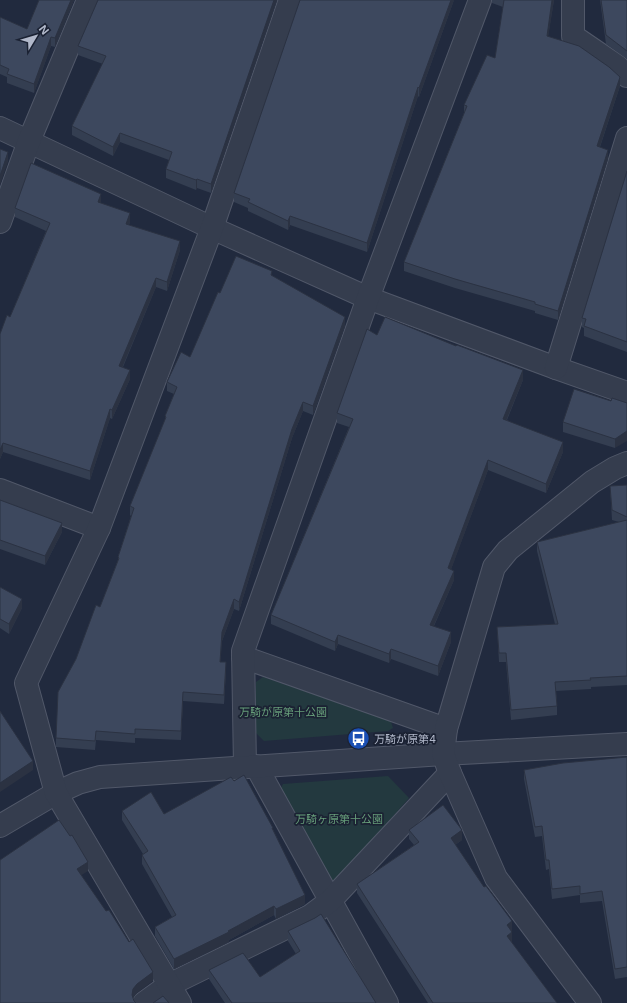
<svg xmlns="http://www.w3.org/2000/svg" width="627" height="1003" viewBox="0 0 627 1003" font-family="Inter,'Noto Sans JP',sans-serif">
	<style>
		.green { fill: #23393f }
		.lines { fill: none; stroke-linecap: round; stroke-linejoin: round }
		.minor-casing { stroke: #515869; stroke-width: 24 }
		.minor { stroke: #353d4e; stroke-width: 22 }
		.wall { fill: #343e51 }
		.shaded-wall { fill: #2b3242 }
		.building { fill: #3d485e; stroke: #2b3242 }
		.labels { text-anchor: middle; stroke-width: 3.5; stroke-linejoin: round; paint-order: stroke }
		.park-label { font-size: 11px; fill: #669d79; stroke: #1b2233 }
		.poi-label { font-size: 11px; fill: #b1b8ca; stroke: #1b2233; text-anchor: start }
	</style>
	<rect width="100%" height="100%" fill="#212a3e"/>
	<g class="green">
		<polygon points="263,677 386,719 391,722 393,728 388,731 264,741 255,732 256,682"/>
		<polygon points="388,776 409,798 340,878 329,881 278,793 283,784"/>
	</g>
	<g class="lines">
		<defs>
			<g id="minor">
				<polyline points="573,0 573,36 617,66 627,76"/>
				<polyline points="0,128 212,228 368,298 556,368 627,393"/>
				<polyline points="0,222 29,141 88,0"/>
				<polyline points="556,368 627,138"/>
				<polyline points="0,490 99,528"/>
				<polyline points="243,657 446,729"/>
				<polyline points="245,766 243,651 368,298 480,0"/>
				<polyline points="256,766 387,1003"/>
				<polyline points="0,826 56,793 78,783 100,777 443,754 627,744"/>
				<polyline points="144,1003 169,985 310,916 330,901 450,773"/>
				<polyline points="180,1003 56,793 26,683 99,528 212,228 290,0"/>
				<polyline points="590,1003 496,878 450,773 443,754 446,729 494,567 508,550 592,482 615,468 627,463"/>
			</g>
		</defs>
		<use href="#minor" class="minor-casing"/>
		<use href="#minor" class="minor"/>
	</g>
	<g class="wall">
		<polygon points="39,0 74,0 55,47 51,46 34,93 7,83 7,77 0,74 0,17 27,29"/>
		<polygon points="277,0 211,193 197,188 196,190 166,178 166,169 169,160 120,142 113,156 72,135 72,126 103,64 78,55 78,46"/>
		<polygon points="454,0 419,97 418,96 367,252 290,225 288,230 248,211 248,208 234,202 234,193"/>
		<polygon points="492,0 554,0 548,36 620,86 600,147 608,159 558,320 535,313 535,311 455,288 404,271 404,262 464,113 464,105 495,58 503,7 492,3"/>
		<polygon points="600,0 627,0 627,59 606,44"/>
		<polygon points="627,171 627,352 584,336 584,328 582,327 582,318"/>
		<polygon points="101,203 130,222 129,225 180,250 167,291 156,287 123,367 130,379 112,419 110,418 90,480 3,452 0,459 0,334 10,317 46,231 15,217 15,208"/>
		<polygon points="272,276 345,326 313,415 303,411 292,438 239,611 234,609 222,641 220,662 226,671 224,704 183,701 181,740 135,738 135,743 96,740 95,750 56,747 56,738 76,659 100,607 118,560 118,557 131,516 130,515 130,506 165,420 165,416 174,394 167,391 167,382 190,357 220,293"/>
		<polygon points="377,335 523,380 507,420 563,452 546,493 488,470 451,569 454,580 434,626 451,642 438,676 391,659 389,663 338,644 335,651 271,624 271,615 349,427 337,423 337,413"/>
		<polygon points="611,401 627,403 615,448 563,432 563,422"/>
		<polygon points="627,485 627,685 591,687 591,689 556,691 557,706 557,715 511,720 506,662 499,662 497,627 555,624 537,551 537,542 619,522 612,520 610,486"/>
		<polygon points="0,500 62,532 45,565 0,549"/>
		<polygon points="0,587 22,608 9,634 0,628"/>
		<polygon points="627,757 627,977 615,979 602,901 580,903 580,895 552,899 549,869 546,870 542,836 535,837 524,779 524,770"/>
		<polygon points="234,781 273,830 305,904 276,919 274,915 229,940 229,942 174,969 155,936 155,927 172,917 142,864 142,855 143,854 122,820 122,811 164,814"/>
		<polygon points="409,830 462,840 455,845 512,931 511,931 512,941 511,942 557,1003 428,1003 357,893 357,884 414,845 409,839"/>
		<polygon points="288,931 376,1003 225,1003 209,979 209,970 260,977 296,954 288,941"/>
	</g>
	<g class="shaded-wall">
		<polygon points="71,0 74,0 55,47 55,38"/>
		<polygon points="274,0 277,0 211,193 211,184"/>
		<polygon points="451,0 454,0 419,97 419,88"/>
		<polygon points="552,0 554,0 547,45 547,36"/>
		<polygon points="51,37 51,46 34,93 34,84"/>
		<polygon points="620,77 620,86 597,155 597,146"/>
		<polygon points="418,87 418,96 367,252 367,243"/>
		<polygon points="120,133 120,142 113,156 113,147"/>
		<polygon points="608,150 608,159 558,320 558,311"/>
		<polygon points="8,152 8,162 0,185 0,176"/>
		<polygon points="197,179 197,188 196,190 196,180"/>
		<polygon points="101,194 101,203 98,202"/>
		<polygon points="130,213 130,222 126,233 126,224"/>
		<polygon points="290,216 290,225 288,230 288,221"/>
		<polygon points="180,241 180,250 167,291 167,282"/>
		<polygon points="156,278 156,287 119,375 119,366"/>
		<polygon points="345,317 345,326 313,415 313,406"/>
		<polygon points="130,370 130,379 112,419 112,410"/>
		<polygon points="523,370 523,380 503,428 503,419"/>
		<polygon points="303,402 303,411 292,438 239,611 239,602 292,429"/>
		<polygon points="110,409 110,418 90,480 90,471"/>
		<polygon points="627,431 627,441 615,448 615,439"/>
		<polygon points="563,442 563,452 546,493 546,484"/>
		<polygon points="3,443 3,452 0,459 0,450"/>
		<polygon points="488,460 488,470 448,578 448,568"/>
		<polygon points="62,523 62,532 45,565 45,556"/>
		<polygon points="454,571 454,580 430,634 430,625"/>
		<polygon points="22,599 22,608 9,634 9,624"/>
		<polygon points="234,599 234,609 222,641 220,671 222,632"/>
		<polygon points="451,632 451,642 438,676 438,666"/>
		<polygon points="338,635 338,644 335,651 335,642"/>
		<polygon points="391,649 391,659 389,663 389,654"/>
		<polygon points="226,662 226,671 224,704 224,695"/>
		<polygon points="183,692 183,701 181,740 181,731"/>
		<polygon points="33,761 33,770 0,792 0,783"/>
		<polygon points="462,830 462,840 451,848 451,838"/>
		<polygon points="88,862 88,871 77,878 77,869"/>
		<polygon points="305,895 305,904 276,919 276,909"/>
		<polygon points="274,906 274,915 229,940 229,942 174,969 174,959 228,931"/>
		<polygon points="512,921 512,931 507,934 507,925"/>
		<polygon points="512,932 512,941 507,945 507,936"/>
		<polygon points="153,972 153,981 137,993 133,998 132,1003 132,995 133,989 137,984"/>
	</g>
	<g class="building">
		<polygon points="39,0 71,0 55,38 51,37 34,84 7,74 9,69 0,65 0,17 27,29"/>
		<polygon points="98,0 274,0 211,184 197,179 196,180 166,169 172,152 120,133 113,147 72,126 106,56 78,46"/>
		<polygon points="300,0 451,0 419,88 418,87 367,243 290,216 288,221 248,202 250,199 234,193"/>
		<polygon points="504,0 552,0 547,36 579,46 609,67 620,77 597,146 608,150 558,311 535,304 535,302 455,279 404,262 467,106 464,105 487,55 495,58"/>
		<polygon points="601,0 627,0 627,51 606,35"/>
		<polygon points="0,149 8,152 0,176"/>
		<polygon points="31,163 101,194 98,202 130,213 126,224 180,241 167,282 156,278 119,366 130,370 112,410 110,409 90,471 3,443 0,450 0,334 7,315 10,317 50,223 15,208"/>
		<polygon points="627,171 627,342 584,326 586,319 582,318"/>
		<polygon points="236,256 272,271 271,275 345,317 313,406 303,402 292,429 239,602 234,599 222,632 220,662 226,662 224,695 183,692 181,731 135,729 135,734 96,731 95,741 56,738 58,692 76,659 96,605 100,607 119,558 118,557 134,508 130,506 166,417 165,416 177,387 167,382 181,352 190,357 218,292 220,293"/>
		<polygon points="385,317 456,346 457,345 523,370 503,419 563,442 546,484 488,460 448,568 454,571 430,625 451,632 438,666 391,649 389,654 338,635 335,642 271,615 353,419 337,413 367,329 377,335"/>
		<polygon points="574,389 611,401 612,398 627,403 627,431 615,439 563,422"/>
		<polygon points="627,485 627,517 612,510 610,486"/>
		<polygon points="0,500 62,523 45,556 0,540"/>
		<polygon points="627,520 627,676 590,678 591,680 555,682 557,706 511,710 506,653 499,653 497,627 558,624 537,542"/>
		<polygon points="0,587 22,599 9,624 0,619"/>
		<polygon points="0,711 33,761 0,783"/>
		<polygon points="627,757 627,967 615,969 602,891 580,894 580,886 552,889 549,860 546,860 542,826 535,827 524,770 563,763"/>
		<polygon points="244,775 273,828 272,828 305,895 276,909 274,906 228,931 229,932 174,959 155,927 176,915 142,855 148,851 122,811 151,792 164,814 231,777 234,781"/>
		<polygon points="443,805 462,830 451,838 484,887 486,886 512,921 507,925 512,932 507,936 557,1003 433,1003 357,884 419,842 409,830"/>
		<polygon points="59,820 70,836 72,835 88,862 77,869 106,911 109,910 129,942 133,939 153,972 137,984 133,989 132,995 134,1001 136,1003 0,1003 0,860"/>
		<polygon points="321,914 376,1003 232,1003 209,970 243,953 260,977 300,951 288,931 315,918"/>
		<polygon points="163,996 169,1003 153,1003"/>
	</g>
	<defs>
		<symbol id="bus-disc" viewBox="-11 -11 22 22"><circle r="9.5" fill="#1a4fb4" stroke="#1b2233"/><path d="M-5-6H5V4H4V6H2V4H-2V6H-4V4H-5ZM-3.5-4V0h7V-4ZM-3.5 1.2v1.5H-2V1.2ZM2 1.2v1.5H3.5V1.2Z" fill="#fff"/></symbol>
	</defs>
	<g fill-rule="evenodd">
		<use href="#bus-disc" x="346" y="726" width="25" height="25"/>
	</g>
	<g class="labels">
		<g class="park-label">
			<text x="283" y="716">万騎が原第十公園</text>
			<text x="339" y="823">万騎ヶ原第十公園</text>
		</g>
		<g class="poi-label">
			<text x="374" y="743">万騎が原第4</text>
		</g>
	</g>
	<g transform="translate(36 36) rotate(52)" stroke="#1b2233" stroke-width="3" paint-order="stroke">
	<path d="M0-3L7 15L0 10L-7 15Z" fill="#b1b8ca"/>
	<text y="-6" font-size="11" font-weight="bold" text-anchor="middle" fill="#b1b8ca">N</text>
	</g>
</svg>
